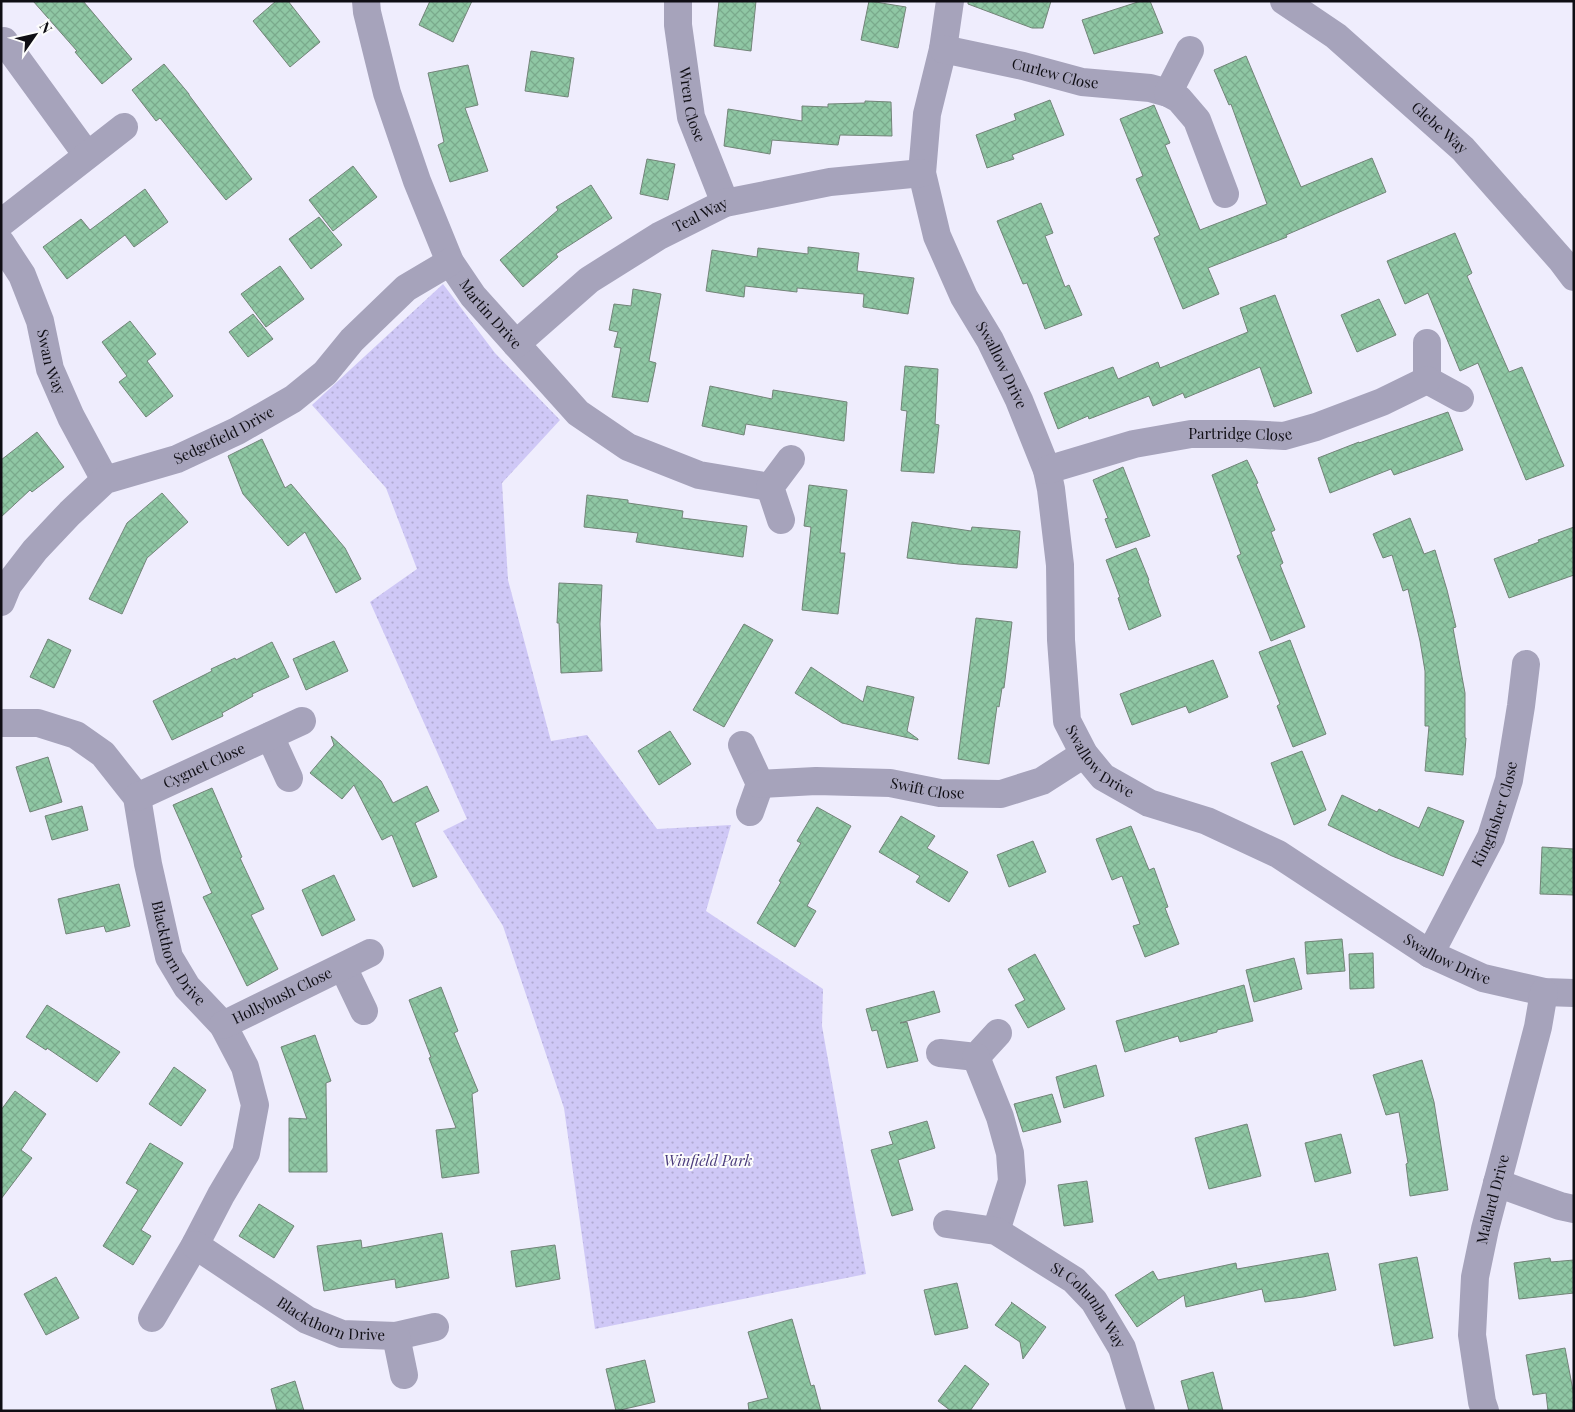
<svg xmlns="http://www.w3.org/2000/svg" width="1575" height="1412" viewBox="0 0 1575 1412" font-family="'Playfair Display',serif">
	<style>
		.green { fill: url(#green-dots) }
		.building { fill: url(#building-cross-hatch); stroke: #728478 }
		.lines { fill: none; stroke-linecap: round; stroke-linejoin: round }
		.minor { stroke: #a6a3bb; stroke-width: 28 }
		.labels { text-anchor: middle; stroke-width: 4; stroke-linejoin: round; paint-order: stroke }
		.street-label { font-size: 15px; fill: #0f0e14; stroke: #fcfcfc }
		.park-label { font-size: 15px; font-style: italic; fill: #493a7b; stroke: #fcfcfc }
	</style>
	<defs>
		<pattern id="green-dots" width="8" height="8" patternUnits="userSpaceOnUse" patternTransform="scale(1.25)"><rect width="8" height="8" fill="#cfc8f6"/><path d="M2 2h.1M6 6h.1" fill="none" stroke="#b1abd2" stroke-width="1.8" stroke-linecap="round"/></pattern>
		<pattern id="building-cross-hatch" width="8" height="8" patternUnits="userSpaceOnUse" patternTransform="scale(1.25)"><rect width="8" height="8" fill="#8fc7a4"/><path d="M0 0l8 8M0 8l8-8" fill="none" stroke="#7aaa8c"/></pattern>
	</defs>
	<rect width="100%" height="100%" fill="#efedfd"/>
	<polygon class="green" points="443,284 495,353 560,420 502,483 508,580 551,741 587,735 657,829 731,825 706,911 823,989 822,1026 866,1274 595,1329 564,1108 503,926 443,831 467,819 370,602 417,569 386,488 312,405"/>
	<g class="building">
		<polygon points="33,1 83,1 132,59 102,84 75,52 77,51"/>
		<polygon points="276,1 288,1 320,42 290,67 253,21"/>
		<polygon points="430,1 472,1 453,42 419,25"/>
		<polygon points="719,1 756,1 751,51 714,46"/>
		<polygon points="869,1 906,7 898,48 861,40"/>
		<polygon points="968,1 1051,1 1043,28 1032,28 968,4"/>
		<polygon points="1141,1 1150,1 1163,33 1094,54 1082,20"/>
		<polygon points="531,51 574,58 568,97 525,91"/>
		<polygon points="1246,56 1301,187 1372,158 1386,192 1286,235 1287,237 1208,268 1219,294 1183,309 1154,238 1160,235 1136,179 1143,176 1120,119 1154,105 1170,143 1165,145 1200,230 1267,204 1231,104 1229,105 1214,70"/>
		<polygon points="164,64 189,94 189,95 252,179 226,200 160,118 156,121 132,90"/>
		<polygon points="468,65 478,105 465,108 488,171 450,182 438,145 444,142 428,73"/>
		<polygon points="1050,100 1064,135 1012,155 1014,159 987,168 976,135 1016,120 1014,114"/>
		<polygon points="865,101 891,102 892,136 840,135 838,145 772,140 770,154 724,146 728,109 802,121 802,106 828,107 828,104 865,103"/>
		<polygon points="647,159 675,164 668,200 640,194"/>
		<polygon points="353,166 377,197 333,231 309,200"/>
		<polygon points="591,185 612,218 556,254 558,257 523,287 500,260 558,210 556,207"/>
		<polygon points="145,189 168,222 134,247 125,235 67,279 43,247 81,219 90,230"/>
		<polygon points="1041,203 1053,233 1045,236 1065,287 1069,285 1082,315 1045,329 1027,283 1023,284 997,221"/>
		<polygon points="319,217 342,245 311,269 289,239"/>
		<polygon points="1455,233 1472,273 1467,276 1509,372 1522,367 1564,466 1526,480 1478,363 1460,371 1428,293 1405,304 1387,261"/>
		<polygon points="808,247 859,253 857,271 914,278 908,314 863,307 864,294 797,288 797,292 745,286 744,297 706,291 712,250 757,257 758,248 808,254"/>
		<polygon points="280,266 304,299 266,327 241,294"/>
		<polygon points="633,289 661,294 649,361 656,363 648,402 612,397 621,348 614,347 618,332 609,330 614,304 631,306"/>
		<polygon points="1275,295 1312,393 1274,407 1260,367 1185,398 1183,393 1153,406 1149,396 1089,419 1088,416 1058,429 1044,393 1113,367 1118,379 1158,362 1160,368 1248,332 1240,308"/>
		<polygon points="1379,299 1396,335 1357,352 1341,315"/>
		<polygon points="253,314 273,339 248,357 229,332"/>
		<polygon points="130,321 156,354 147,361 173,396 146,417 119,382 127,376 102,342"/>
		<polygon points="905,366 938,369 935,424 939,425 934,473 901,471 907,411 901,410"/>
		<polygon points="710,386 772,399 773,390 847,402 844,441 746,424 744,435 702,426"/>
		<polygon points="1448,412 1463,450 1394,475 1391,469 1330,493 1318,458 1359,442 1359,443"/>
		<polygon points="37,432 64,467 32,492 30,490 1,517 1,460"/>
		<polygon points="262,439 285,488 291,484 345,548 361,579 336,593 305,532 288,546 243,494 228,456"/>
		<polygon points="1247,460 1258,483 1256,484 1275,530 1271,532 1283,563 1280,565 1305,627 1271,641 1237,556 1241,554 1212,475"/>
		<polygon points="1123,467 1150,536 1116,548 1105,519 1108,518 1093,480"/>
		<polygon points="809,485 847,490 840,553 845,553 838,614 802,610 811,527 804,526"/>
		<polygon points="162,493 188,522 147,558 122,614 89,599 127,523"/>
		<polygon points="587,495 628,500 628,503 683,511 682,518 747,526 743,557 636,542 638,533 584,527"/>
		<polygon points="1410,518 1424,554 1435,550 1447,590 1456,627 1453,628 1465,693 1465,738 1466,738 1463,775 1425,771 1429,726 1425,726 1425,671 1420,641 1408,589 1403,591 1392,555 1383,558 1373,534"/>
		<polygon points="912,522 971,531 972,527 1020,531 1017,568 958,564 907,558"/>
		<polygon points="1574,527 1574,575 1509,598 1494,559 1539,542 1538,540"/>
		<polygon points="1136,548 1149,580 1148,581 1161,616 1129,630 1118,598 1120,597 1106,560"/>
		<polygon points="559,583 602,585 600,624 602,671 561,673 559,623 557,623"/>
		<polygon points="976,618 1012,622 1004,688 1002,688 999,707 997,706 989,764 958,759"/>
		<polygon points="744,624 773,640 724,727 693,710"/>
		<polygon points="48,639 71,650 54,688 30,677"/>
		<polygon points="1290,640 1326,734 1293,747 1277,706 1280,704 1259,652"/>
		<polygon points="334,641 348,671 306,690 293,659"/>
		<polygon points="272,642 289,677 252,694 253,696 222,713 223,716 172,740 153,701 212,671 211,669 235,658 236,660"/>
		<polygon points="1213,660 1228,697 1189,713 1186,706 1132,725 1120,694"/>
		<polygon points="811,667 863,702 867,686 914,697 907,731 918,739 918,740 842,723 795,693"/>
		<polygon points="670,731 691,764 659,785 638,751"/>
		<polygon points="331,736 381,781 393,803 427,786 439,811 415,823 437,877 413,887 392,835 382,840 354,785 342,799 310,773 334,745"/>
		<polygon points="1302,751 1326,810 1294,825 1271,763"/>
		<polygon points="48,757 62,802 30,812 16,767"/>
		<polygon points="212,788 242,857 240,858 264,909 251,915 278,969 247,986 203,897 212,893 173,805"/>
		<polygon points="1342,795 1377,812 1379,809 1419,828 1428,807 1464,821 1443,876 1392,856 1328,825"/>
		<polygon points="82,806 88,830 52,840 45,816"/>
		<polygon points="817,807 851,826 807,906 816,911 795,947 757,923 781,882 779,881 801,843 797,841"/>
		<polygon points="901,816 935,836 927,848 968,872 949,902 916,882 920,876 879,852"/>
		<polygon points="1131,826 1149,870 1154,868 1168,907 1165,908 1179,944 1145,957 1133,926 1140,924 1122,876 1112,880 1096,839"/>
		<polygon points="1033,841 1046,872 1009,887 997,855"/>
		<polygon points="1542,847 1574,849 1574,895 1540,894"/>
		<polygon points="334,875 355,920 322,936 302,890"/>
		<polygon points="119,884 130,926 106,932 104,926 66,934 58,899"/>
		<polygon points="1342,939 1345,971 1307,974 1305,942"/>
		<polygon points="1373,953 1374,988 1350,989 1349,954"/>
		<polygon points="1035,954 1065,1009 1028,1028 1015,1005 1025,1000 1008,969"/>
		<polygon points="1294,958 1302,989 1254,1002 1246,970"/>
		<polygon points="1244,985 1253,1021 1217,1030 1217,1032 1180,1042 1178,1036 1125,1052 1116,1021"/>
		<polygon points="441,987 458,1031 454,1033 478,1091 472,1094 479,1173 442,1178 436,1130 456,1128 429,1058 431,1057 409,1000"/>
		<polygon points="934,991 940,1012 900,1023 907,1022 918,1061 887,1068 877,1030 872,1031 866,1009"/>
		<polygon points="47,1005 120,1052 97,1082 47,1048 46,1050 26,1037"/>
		<polygon points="315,1035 331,1081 326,1083 327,1172 289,1172 289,1118 307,1119 281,1047"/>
		<polygon points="1422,1060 1434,1102 1448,1190 1410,1196 1406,1164 1408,1163 1399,1112 1386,1115 1373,1075"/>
		<polygon points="1096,1065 1104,1096 1064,1108 1056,1077"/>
		<polygon points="174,1067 206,1090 181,1126 149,1104"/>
		<polygon points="15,1091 46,1114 21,1150 32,1158 1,1199 1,1110"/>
		<polygon points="1052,1094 1061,1122 1023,1132 1014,1104"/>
		<polygon points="927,1121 935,1148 898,1160 913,1210 892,1216 871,1150 893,1144 889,1132"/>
		<polygon points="1247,1124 1261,1176 1209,1189 1195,1138"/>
		<polygon points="1341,1134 1351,1173 1315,1182 1305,1143"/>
		<polygon points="150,1143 183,1163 141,1230 151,1236 133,1265 103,1246 138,1190 126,1183"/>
		<polygon points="1087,1181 1093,1222 1064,1226 1058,1185"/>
		<polygon points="259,1204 294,1226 274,1258 239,1236"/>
		<polygon points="442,1233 449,1278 396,1288 395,1279 324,1291 317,1246 361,1240 362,1248"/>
		<polygon points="555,1245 560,1279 516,1287 511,1251"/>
		<polygon points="1328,1253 1336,1290 1303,1297 1265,1302 1262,1289 1186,1307 1184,1295 1137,1327 1115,1295 1153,1271 1158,1280 1236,1263 1237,1269"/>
		<polygon points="1417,1257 1433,1338 1394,1346 1379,1264"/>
		<polygon points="1550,1258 1551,1262 1574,1260 1574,1293 1519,1299 1514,1263"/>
		<polygon points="56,1277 79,1318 46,1335 24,1294"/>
		<polygon points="957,1283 968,1328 935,1335 924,1290"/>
		<polygon points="1011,1302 1046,1327 1023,1359 1020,1342 995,1325 1012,1303"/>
		<polygon points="792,1319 811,1386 814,1385 821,1411 749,1411 748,1403 768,1398 748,1332"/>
		<polygon points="1565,1348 1574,1396 1574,1411 1548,1411 1546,1393 1533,1395 1526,1355"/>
		<polygon points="645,1360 655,1402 616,1411 606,1369"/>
		<polygon points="965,1365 989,1384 970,1411 951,1411 938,1401"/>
		<polygon points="1213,1372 1223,1411 1189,1411 1181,1381"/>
		<polygon points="295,1381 304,1411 277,1411 271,1389"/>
	</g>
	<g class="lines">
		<g class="minor">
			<path id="s1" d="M366,1L367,12L387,93L417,181L450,262L473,296L578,413L628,447L699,475L770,487"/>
			<path id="s2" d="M678,1V25L691,117L725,203"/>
			<path id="s3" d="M950,1L943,49L927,114L922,173L937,236L964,297L990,340L1019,400L1047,470L1051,489L1060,565L1061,640L1067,721L1084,754L1103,777L1149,803L1207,821L1278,854L1430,954L1483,978L1544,992L1574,993"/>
			<path id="s4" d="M1284,1L1336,36L1463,149L1562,261L1574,277"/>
			<polyline points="4,41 87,155"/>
			<path id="s5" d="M943,49L1023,66L1082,82L1150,88L1168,93L1179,99L1197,120L1225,194"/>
			<polyline points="1168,93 1190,50"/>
			<polyline points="1,223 124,127"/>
			<path id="s6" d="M1,243L22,275L40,321L50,369L71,417L105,480"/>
			<polyline points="1427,343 1427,380 1460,398"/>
			<path id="s7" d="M516,344L589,280L659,236L725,203L830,182L922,173"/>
			<path id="s8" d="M1047,470L1134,444L1191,434H1245L1284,436L1316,427L1382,402L1427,380"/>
			<polyline points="781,520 770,487 791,459"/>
			<path id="s9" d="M1,602L8,585L35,550L70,513L105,480L177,459L237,431L293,399L325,373L352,340L406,288L450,262"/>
			<path id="s10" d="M1,723H38L76,735L103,754L137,797L148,864L169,957L187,987L223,1025L245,1067L255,1105L246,1153L221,1195L195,1245L152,1318"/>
			<polyline points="270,736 289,778"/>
			<polyline points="742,745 760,784 750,812"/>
			<path id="s11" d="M760,784L816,781L890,783L940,793L1001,794L1042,781L1084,754"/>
			<path id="s12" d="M137,797L302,721"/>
			<path id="s13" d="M1430,954L1491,837L1509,780L1521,706L1526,664"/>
			<polyline points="343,967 364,1011"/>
			<path id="s14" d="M223,1025L370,953"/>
			<polyline points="940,1053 976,1057 998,1033"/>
			<polyline points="976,1057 1000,1117 1010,1153 1012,1181 996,1231"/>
			<polyline points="1497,1183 1560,1206 1574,1209"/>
			<path id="s15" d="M947,1224L996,1231L1074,1280L1094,1301L1122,1348L1141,1411"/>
			<path id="s16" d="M195,1245L307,1320L342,1334L396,1336L435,1327"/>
			<polyline points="396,1336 404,1375"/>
			<path id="s17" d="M1485,1411L1482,1402L1472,1335L1475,1277L1485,1229L1538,1027L1544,992"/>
		</g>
	</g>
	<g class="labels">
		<g class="street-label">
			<text dy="5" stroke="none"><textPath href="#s5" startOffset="115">Curlew Close</textPath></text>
			<text dy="5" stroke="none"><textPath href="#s2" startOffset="105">Wren Close</textPath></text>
			<text dy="5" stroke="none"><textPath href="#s4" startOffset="201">Glebe Way</textPath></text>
			<text dy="5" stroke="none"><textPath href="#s7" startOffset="226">Teal Way</textPath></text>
			<text dy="5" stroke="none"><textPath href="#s1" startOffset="341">Martin Drive</textPath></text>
			<text dy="5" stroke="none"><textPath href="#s6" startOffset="130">Swan Way</textPath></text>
			<text dy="5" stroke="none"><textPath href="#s3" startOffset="384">Swallow Drive</textPath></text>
			<text dy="5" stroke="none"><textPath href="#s8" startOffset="198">Partridge Close</textPath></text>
			<text dy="5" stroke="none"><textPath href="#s9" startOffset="289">Sedgefield Drive</textPath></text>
			<text dy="5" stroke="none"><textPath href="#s3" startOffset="804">Swallow Drive</textPath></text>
			<text dy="5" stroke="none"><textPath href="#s12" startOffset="74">Cygnet Close</textPath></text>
			<text dy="5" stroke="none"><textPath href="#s11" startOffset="168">Swift Close</textPath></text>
			<text dy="5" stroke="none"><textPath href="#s13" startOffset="155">Kingfisher Close</textPath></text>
			<text dy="5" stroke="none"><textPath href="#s10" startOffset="328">Blackthorn Drive</textPath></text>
			<text dy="5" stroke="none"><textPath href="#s3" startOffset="1209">Swallow Drive</textPath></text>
			<text dy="5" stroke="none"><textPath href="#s14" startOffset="66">Hollybush Close</textPath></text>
			<text dy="5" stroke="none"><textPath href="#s17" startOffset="215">Mallard Drive</textPath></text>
			<text dy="5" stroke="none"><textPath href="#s15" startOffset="170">St Columba Way</textPath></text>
			<text dy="5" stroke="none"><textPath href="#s16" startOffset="158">Blackthorn Drive</textPath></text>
		</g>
		<g class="park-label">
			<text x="708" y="1166">Winfield Park</text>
		</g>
	</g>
	<rect width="1575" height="1412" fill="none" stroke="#0f0e14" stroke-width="5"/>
	<g transform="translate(35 35) rotate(56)" stroke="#fcfcfc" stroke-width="4" paint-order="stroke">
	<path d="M0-4L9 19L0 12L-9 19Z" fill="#0f0e14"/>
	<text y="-8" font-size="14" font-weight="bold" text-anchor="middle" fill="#0f0e14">N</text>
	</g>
</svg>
